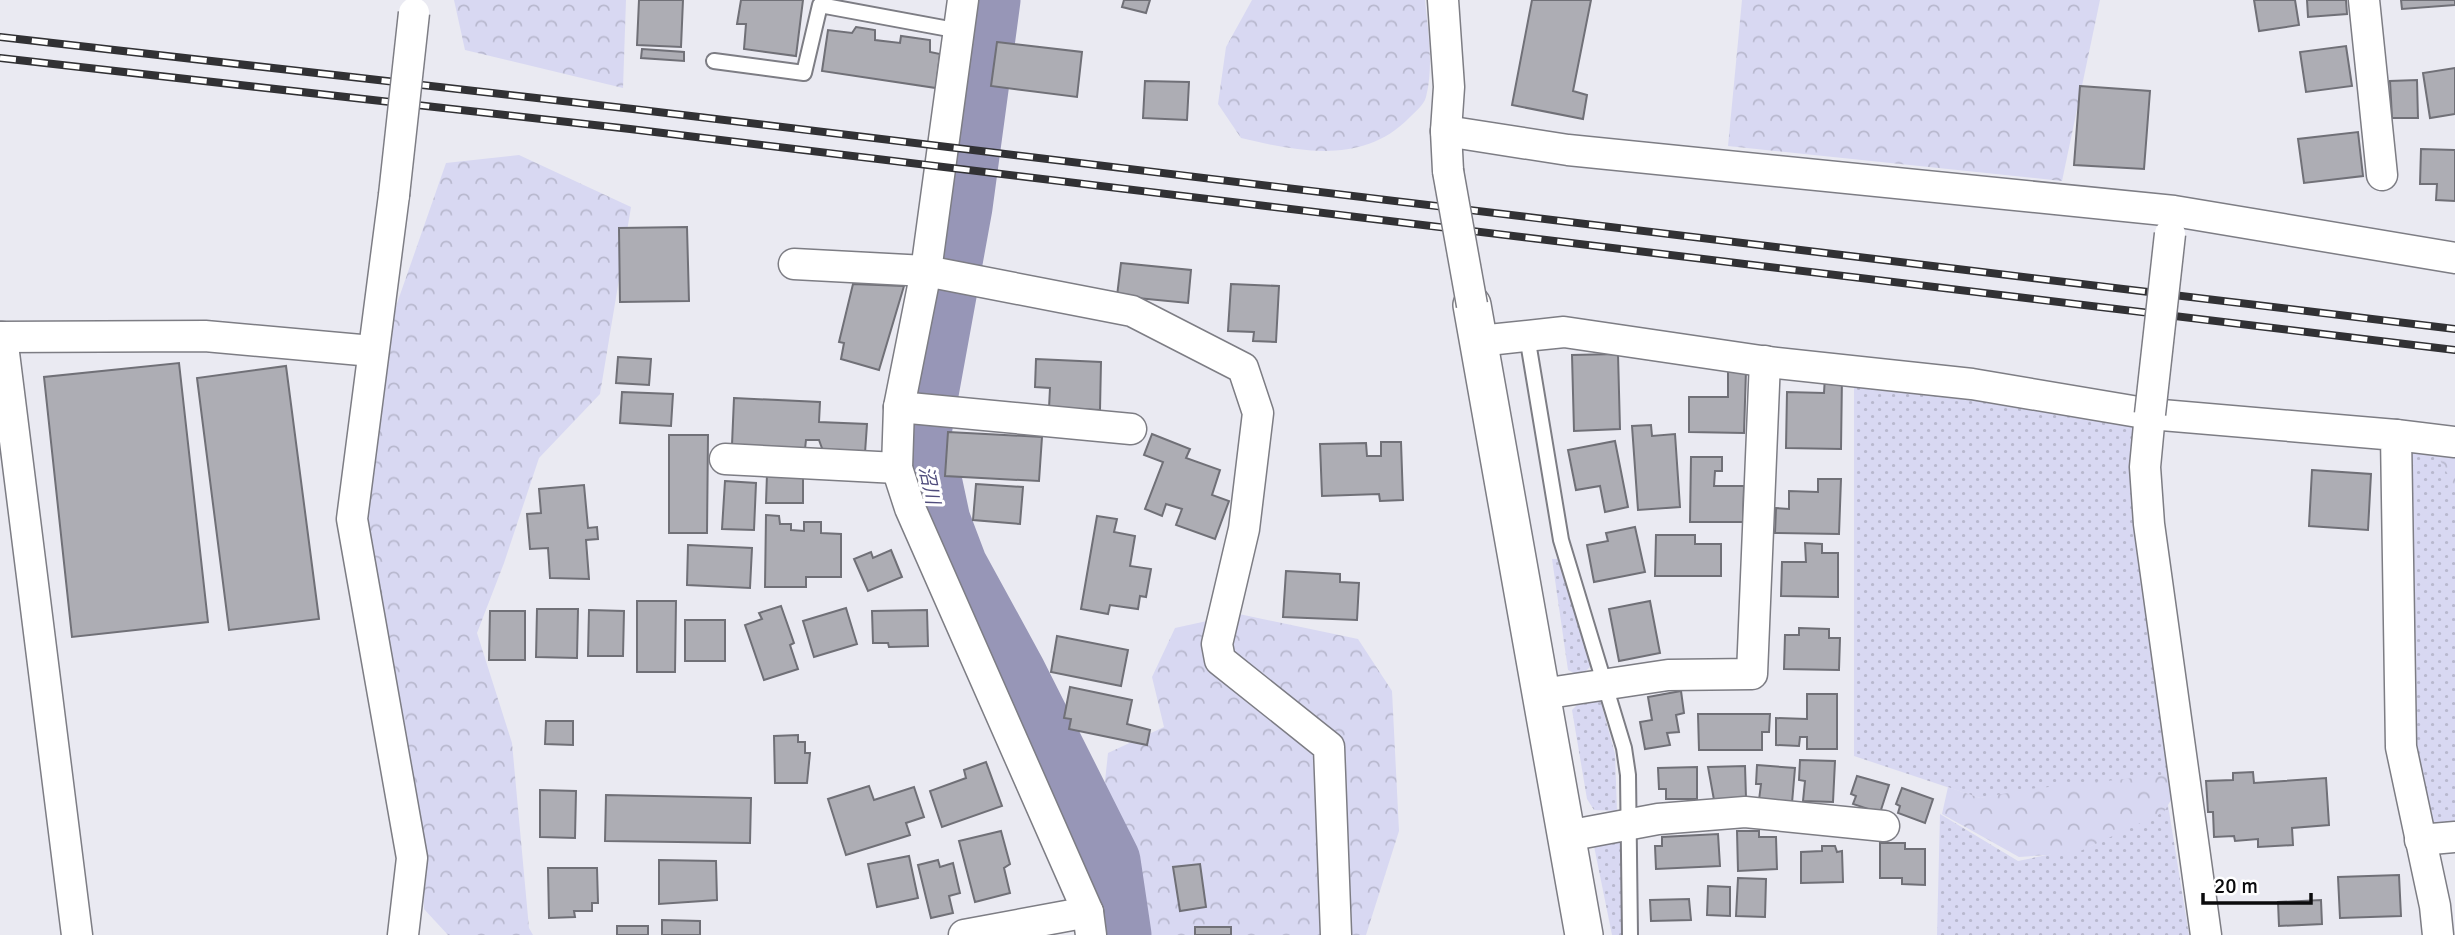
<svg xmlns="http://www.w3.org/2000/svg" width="2455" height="935" viewBox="0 0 2455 935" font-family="Signika,'Noto Sans JP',sans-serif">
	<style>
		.grass { fill: url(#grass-dots) }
		.forest { fill: url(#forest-crowns) }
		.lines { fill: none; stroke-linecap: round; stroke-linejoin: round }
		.river { stroke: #9796b7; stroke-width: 65 }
		.building { fill: #adadb4; stroke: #707077; stroke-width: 2 }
		.service-casing { stroke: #7d7d84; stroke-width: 18 }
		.minor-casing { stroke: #7d7d84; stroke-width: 33 }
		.tertiary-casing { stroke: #7d7d84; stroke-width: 40 }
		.service { stroke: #fff; stroke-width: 14 }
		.minor { stroke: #fff; stroke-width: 30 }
		.tertiary { stroke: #fff; stroke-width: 37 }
		.rail-casing { stroke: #313134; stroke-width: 8 }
		.rail { stroke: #fff; stroke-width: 5; stroke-dasharray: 16; stroke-linecap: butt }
		.minor-bridge-casing { stroke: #7d7d84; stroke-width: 33; stroke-linecap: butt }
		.minor-bridge { stroke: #fff; stroke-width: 30 }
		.labels { text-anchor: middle; stroke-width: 6; stroke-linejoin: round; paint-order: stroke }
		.water-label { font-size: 19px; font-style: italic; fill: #4f4c7c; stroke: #fff }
	</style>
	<defs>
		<pattern id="grass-dots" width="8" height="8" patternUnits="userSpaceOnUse" patternTransform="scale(1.75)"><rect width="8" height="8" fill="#d8d8f2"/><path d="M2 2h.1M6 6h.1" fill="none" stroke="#b8b8ce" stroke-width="1.8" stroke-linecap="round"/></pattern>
		<pattern id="forest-crowns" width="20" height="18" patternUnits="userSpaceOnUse" patternTransform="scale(1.75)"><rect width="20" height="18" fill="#d8d8f2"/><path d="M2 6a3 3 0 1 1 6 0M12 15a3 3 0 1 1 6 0" fill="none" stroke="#b8b8ce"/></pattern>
	</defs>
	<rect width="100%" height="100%" fill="#eaeaf2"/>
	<g class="grass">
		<polygon points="1854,381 2138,425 2173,774 1980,798 1854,756"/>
		<polygon points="2396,443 2432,444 2455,485 2455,837 2425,839 2407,746"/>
		<polygon points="1552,559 1560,559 1591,666 1580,676 1568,670"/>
		<polygon points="1600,699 1615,754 1617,811 1594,810 1587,799 1572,710 1579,703"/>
		<polygon points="2168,805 2189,935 1937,935 1940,814 2018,861 2091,846"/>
		<polygon points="1623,839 1623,935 1612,935 1594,846"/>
	</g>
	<g class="forest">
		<polygon points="454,0 626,0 623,88 465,50"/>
		<path d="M1252,0H1425C1428,32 1434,65 1426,97C1424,105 1415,112 1409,118C1363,165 1299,152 1241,138L1218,104L1226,47Z"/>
		<polygon points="1742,0 2100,0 2062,181 1728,146"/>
		<polygon points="519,155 631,207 600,394 539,458 504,563 477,633 512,743 529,928 533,935 448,935 424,909 419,816 370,716 370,631 355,491 387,332 446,163"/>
		<polygon points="2432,445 2455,450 2455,488"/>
		<polygon points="1239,614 1358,639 1392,691 1399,831 1366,935 1144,935 1143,893 1103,800 1108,753 1164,727 1152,677 1175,628"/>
		<polygon points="2173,774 2175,793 2164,812 2076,853 2019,857 1942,814 1948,787 1980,798 2030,789"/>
	</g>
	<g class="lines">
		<polyline class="river" points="988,0 960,207 919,432 938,521 955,566 1014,674 1108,861 1119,935"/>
	</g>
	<g class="building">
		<polygon points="639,0 683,0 681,47 637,45"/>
		<polygon points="741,0 803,0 796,56 744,49 746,24 737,24"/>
		<polygon points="1124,0 1150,0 1146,13 1122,7"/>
		<polygon points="1532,0 1591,0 1573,91 1587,95 1583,119 1512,105"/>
		<polygon points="2254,0 2295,0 2299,25 2259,31"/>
		<polygon points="2307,0 2346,0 2347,14 2308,17"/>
		<polygon points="2401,0 2455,0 2455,5 2402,9"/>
		<polygon points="856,27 875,30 875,40 900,43 901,36 930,40 930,52 940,54 936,88 822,71 828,30 852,33"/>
		<polygon points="997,42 1082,52 1077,97 991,86"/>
		<polygon points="2346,46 2352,86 2306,92 2300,52"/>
		<polygon points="642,49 684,52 684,61 641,58"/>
		<polygon points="2455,68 2455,114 2430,118 2423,73"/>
		<polygon points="2417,80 2418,118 2392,118 2390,81"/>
		<polygon points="1145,81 1189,82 1187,120 1143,118"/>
		<polygon points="2080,86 2150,91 2144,169 2074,165"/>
		<polygon points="2358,132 2363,176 2304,183 2298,139"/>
		<polygon points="2421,149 2455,150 2455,201 2436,200 2437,184 2420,184"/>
		<polygon points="687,227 689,301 620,302 619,228"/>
		<polygon points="1121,263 1191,270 1188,303 1117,296"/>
		<polygon points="853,284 904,286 879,370 841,359 844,343 839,342"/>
		<polygon points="1231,284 1279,286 1276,342 1253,341 1254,332 1228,331"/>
		<polygon points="1618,354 1620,429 1574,431 1572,355"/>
		<polygon points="618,357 651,359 649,385 616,383"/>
		<polygon points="1036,359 1101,362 1100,410 1049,408 1050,388 1035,387"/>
		<polygon points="179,363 208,622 72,637 44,377"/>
		<polygon points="286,366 319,619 229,630 197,378"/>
		<polygon points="1728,370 1746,370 1744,433 1689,432 1689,397 1728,397"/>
		<polygon points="1825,376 1842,376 1841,449 1786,448 1787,392 1824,393"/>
		<polygon points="622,392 673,394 671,426 620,423"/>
		<polygon points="734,398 820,402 819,422 867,424 865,453 823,451 819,440 806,440 805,449 732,445"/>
		<polygon points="1651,425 1652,436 1675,434 1680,507 1638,510 1632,426"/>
		<polygon points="948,432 1042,437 1039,481 945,476"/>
		<polygon points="1152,434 1190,449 1186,458 1220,470 1212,495 1229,501 1215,539 1176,525 1182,509 1166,504 1162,516 1145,509 1163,462 1144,455"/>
		<polygon points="669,435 708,435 707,533 669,533"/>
		<polygon points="1615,441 1628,507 1605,512 1600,486 1576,490 1568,450"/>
		<polygon points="1381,442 1401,442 1403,500 1380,501 1379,494 1322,496 1320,444 1366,443 1367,456 1381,456"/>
		<polygon points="1691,457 1722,457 1722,471 1715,471 1714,486 1744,486 1743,522 1690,522"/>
		<polygon points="2312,470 2371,474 2368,530 2309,526"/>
		<polygon points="767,474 803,475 803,503 766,503"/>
		<polygon points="1818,479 1841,479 1839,534 1775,533 1776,508 1789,509 1789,491 1818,492"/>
		<polygon points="725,481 756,483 754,530 722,529"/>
		<polygon points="976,484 1023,487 1020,524 973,520"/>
		<polygon points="584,485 588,528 597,527 598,539 586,540 589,579 550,578 548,548 530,549 527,514 541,513 539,489"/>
		<polygon points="766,515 779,516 780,524 791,524 791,530 804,531 804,522 821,522 821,533 841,534 841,577 806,577 806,587 765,587"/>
		<polygon points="1097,516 1117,519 1114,532 1135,536 1130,566 1151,569 1146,597 1140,596 1138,609 1110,605 1108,614 1081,609"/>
		<polygon points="1635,527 1645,572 1594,582 1587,545 1608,541 1606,533"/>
		<polygon points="1656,535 1695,535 1695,544 1721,544 1721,576 1655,576"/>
		<polygon points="1805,543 1822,544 1822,553 1838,553 1838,597 1781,596 1782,562 1806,562"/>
		<polygon points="688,545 752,548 750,588 687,585"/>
		<polygon points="891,550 902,577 868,591 854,559 871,552 873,558"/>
		<polygon points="1286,571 1340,574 1340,582 1359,583 1357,620 1283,617"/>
		<polygon points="637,601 676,601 675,672 637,672"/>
		<polygon points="1650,601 1660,653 1619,661 1609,609"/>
		<polygon points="781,606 794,643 790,645 798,669 764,680 745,625 762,619 759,613"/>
		<polygon points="846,608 857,644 814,657 803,621"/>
		<polygon points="537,609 578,609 577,658 536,657"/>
		<polygon points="589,610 624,611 623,656 588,656"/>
		<polygon points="927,610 928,646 889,647 888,643 873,643 872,611"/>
		<polygon points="490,611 525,611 525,660 489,660"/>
		<rect x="685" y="620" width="40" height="41"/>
		<polygon points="1799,628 1829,629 1829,638 1840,638 1839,670 1784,669 1785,635 1799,635"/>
		<polygon points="1057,636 1128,650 1121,686 1051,672"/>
		<polygon points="1070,687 1132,700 1127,724 1150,730 1147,745 1069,729 1071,719 1064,718"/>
		<polygon points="1681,691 1684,713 1676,715 1679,732 1667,733 1670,745 1645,749 1640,722 1652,720 1648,697"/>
		<polygon points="1807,694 1837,694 1837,749 1807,749 1807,737 1800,737 1799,746 1776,745 1776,718 1807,719"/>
		<polygon points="1698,714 1770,714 1769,732 1762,732 1762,750 1699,750"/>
		<polygon points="546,721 573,721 573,745 545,744"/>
		<polygon points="798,735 798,742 805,742 805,753 810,753 807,783 775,783 774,736"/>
		<polygon points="1800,760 1835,761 1833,802 1803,801 1805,781 1799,780"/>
		<polygon points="986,762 1002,806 942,827 930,791 966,778 964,770"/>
		<polygon points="1757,765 1795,768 1792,803 1759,800 1761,784 1756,784"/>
		<polygon points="1745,766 1746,798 1714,800 1708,767"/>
		<polygon points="1697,767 1697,799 1666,799 1666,789 1659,789 1658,768"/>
		<polygon points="2253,772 2254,783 2326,778 2329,825 2292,828 2293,845 2258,847 2258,839 2235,841 2234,836 2214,837 2213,812 2208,812 2206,781 2233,780 2233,773"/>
		<polygon points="1857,776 1889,785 1880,813 1853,804 1856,796 1851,794"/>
		<polygon points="869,786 874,800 914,787 924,817 906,823 910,835 846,855 828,799"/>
		<polygon points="1902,788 1933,799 1925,823 1898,813 1900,806 1896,804"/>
		<polygon points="540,790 576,791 575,838 540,837"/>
		<polygon points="606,795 751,798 750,843 605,841"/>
		<polygon points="1001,831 1010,864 1004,868 1010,893 975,902 959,841"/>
		<polygon points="1737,831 1759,831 1759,837 1776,837 1777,869 1738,871"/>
		<polygon points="1718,834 1720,866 1656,869 1655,846 1662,846 1662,837"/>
		<polygon points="1880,843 1905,843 1905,849 1925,849 1925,885 1902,884 1902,878 1880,878"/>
		<polygon points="1822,846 1835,846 1837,852 1842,851 1843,882 1801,883 1801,852 1822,851"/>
		<polygon points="909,856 918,898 877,907 868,864"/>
		<polygon points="659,860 716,861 717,900 659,904"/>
		<polygon points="938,860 940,867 953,863 960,893 949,896 953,913 931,918 918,865"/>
		<polygon points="1200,864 1206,907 1180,911 1173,867"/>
		<polygon points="548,868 597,868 598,903 592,903 592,911 574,911 575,917 549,918"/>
		<polygon points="2399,875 2401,916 2340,918 2338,877"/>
		<polygon points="1738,878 1766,879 1765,917 1736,916"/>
		<polygon points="1708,886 1730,887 1730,916 1707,915"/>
		<polygon points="1689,899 1691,920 1651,921 1650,900"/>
		<polygon points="2321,900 2322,924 2279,926 2278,902"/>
		<polygon points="662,920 700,921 700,935 662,935"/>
		<rect x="617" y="926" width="31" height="9"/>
		<rect x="1195" y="927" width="36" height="8"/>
	</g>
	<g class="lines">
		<defs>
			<g id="service">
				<polyline points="714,61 804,73 820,5 960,31"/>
				<polyline points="1527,336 1561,540 1624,748 1628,775 1630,935"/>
			</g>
			<g id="minor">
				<polyline points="963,0 926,271 899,407 897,468 910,508 1088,912 1091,935"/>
				<polyline points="1443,0 1449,87 1446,131 1448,171"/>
				<polyline points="2364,0 2382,175"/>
				<polyline points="1446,131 1568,150 2174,211 2455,258"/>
				<polyline points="394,195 352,519 412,858 403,935"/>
				<polyline points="794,264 926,271 1132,311 1243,368 1258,413 1244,529 1217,644 1220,660 1329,747 1336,935"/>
				<polyline points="0,337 205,336 372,351"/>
				<polyline points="2,337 77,935"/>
				<polyline points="1479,341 1564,332 1768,362 1972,384 2150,414 2396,435 2401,747 2435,906 2438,935"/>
				<polyline points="899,407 1131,429"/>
				<polyline points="2150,414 2145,467 2149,524 2206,935"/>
				<polyline points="2396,435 2455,442"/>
				<polyline points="725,459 897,468"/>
				<polyline points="1542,694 1668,675 1752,674 1765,361"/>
				<polyline points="1567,836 1658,819 1745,812 1884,826"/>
				<polyline points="2420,840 2455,837"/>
				<polyline points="964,935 1088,912"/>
			</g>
			<polyline id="tertiary" points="1472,305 1584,935"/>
		</defs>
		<use href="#service" class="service-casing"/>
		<use href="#minor" class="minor-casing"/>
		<use href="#tertiary" class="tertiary-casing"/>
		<use href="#service" class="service"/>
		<use href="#minor" class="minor"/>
		<use href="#tertiary" class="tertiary"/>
		<defs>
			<g id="rail">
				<polyline points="0,37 633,109 2455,329"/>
				<polyline points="0,58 630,129 2455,350"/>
			</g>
		</defs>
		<use href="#rail" class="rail-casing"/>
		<use href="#rail" class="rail"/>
		<defs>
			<g id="minor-bridge">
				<polyline points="1448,171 1472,305"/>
				<polyline points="394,195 414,13"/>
				<polyline points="2150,414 2170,234"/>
			</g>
		</defs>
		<use href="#minor-bridge" class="minor-bridge-casing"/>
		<use href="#minor-bridge" class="minor-bridge"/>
	</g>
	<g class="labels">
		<g class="water-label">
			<text transform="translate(930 485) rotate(78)" y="7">沼川</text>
		</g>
	</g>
	<path d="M2203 893v10h108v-10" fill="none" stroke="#0b0b0d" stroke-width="3.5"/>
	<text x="2214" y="893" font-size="21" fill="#0b0b0d" stroke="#ffffff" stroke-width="5" paint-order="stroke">20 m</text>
</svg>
